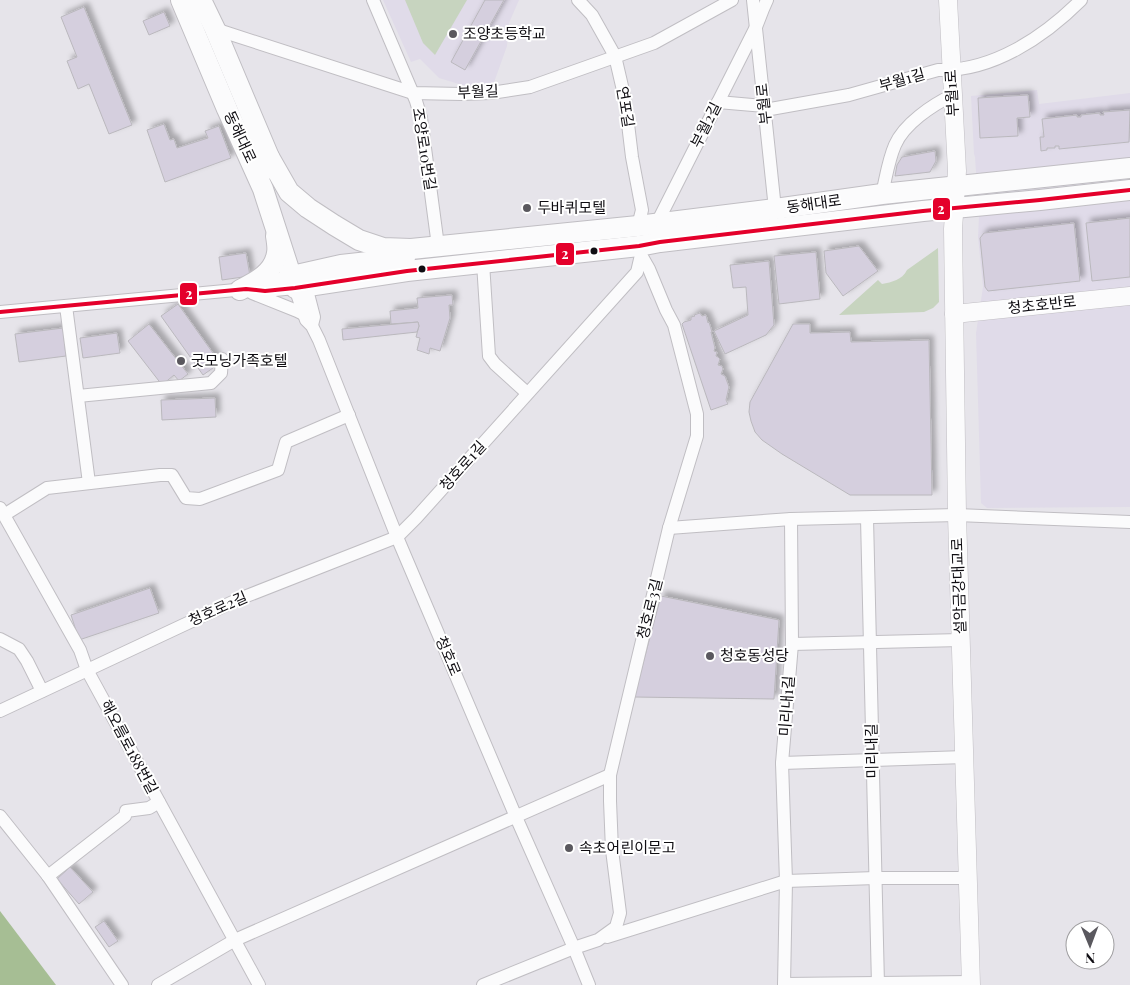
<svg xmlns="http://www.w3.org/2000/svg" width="1130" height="985" viewBox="0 0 1130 985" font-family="'Playfair Display','Noto Sans KR',serif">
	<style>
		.built { fill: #e0dbe9 }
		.green { fill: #c7d4bf }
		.water { fill: #a6be94 }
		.building { fill: #d5cfde; stroke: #bab8bd; filter: url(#shadow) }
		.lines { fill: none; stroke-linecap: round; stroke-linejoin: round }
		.street-casing { stroke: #c0bec3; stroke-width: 14 }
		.secondary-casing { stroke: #c0bec3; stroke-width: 19 }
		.primary-casing { stroke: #c0bec3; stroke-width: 22 }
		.street { stroke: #fbfbfc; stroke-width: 12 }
		.secondary { stroke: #fbfbfc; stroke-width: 18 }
		.primary { stroke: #fbfbfc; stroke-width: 20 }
		.bus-1-casing { stroke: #fff; stroke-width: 8 }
		.bus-1 { stroke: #e4002b; stroke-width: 4 }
		.poi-dot { fill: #5a585e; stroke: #fff; stroke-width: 2 }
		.bus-dot { fill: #0f0d12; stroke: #fff; stroke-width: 2 }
		.labels { text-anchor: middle; stroke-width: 4; stroke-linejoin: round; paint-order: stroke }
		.poi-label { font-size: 15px; fill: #0f0d12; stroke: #fff; text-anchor: start }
		.street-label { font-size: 15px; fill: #0f0d12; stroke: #fff }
		.line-badge { stroke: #fff; stroke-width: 2 }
		.badge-label { font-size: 14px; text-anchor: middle; font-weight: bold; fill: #fff }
	</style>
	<defs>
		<filter id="shadow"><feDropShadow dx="4.5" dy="-4.5" stdDeviation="2.5" flood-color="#0004"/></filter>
	</defs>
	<rect width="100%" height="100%" fill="#e6e4ea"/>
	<g class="built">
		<polygon points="383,0 519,0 509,23 507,46 492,88 482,91 439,78 420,59 411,62"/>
		<polygon points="1037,90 1039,104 1130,93 1130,507 987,508 981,503 976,333 983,287 978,237 979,216 975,157 974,154 971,96"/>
	</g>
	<g class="green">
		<polygon points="405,0 467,0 435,55 423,43"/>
		<path d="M938,248L939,302L933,308L924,312L839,315L878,280L882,284C892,282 902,280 907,270Z"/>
	</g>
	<polygon class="water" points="0,911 56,985 0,985"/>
	<g class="building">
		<polygon points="485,0 504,0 465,70 451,62"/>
		<polygon points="84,7 132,125 109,134 89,84 78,89 67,61 77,57 61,17"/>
		<polygon points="164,12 170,26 149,35 143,21"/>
		<polygon points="1028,95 1030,117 1017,118 1018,136 980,138 978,98"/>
		<polygon points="1130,110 1129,142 1059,149 1059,146 1055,146 1055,148 1047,148 1047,150 1041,151 1040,137 1044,137 1042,119 1077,115 1077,117 1081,117 1081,115 1100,113 1100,115 1104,115 1103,112"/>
		<polygon points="164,124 170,140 174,139 177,148 208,138 205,131 219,126 231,158 165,182 147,130"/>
		<polygon points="935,151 936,161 930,172 895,176 897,165 902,157"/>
		<polygon points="1130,218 1130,277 1092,281 1086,223"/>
		<polygon points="1074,223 1080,281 988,291 985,287 980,238 984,233"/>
		<polygon points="859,246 878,271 843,296 826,273 824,251"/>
		<polygon points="816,252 820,299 779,304 774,256"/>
		<polygon points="246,253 250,276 222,280 219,257"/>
		<polygon points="769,261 774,325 766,335 725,354 714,331 748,315 746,287 733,288 730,265"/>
		<polygon points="452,295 453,305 449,305 450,318 440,351 430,348 429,354 417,350 420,338 416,337 419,326 418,322 391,324 390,311 418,308 417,298"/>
		<polygon points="178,304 220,363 203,375 161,316"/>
		<polygon points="700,313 702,316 706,315 708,323 709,322 712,332 711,332 715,348 714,351 717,352 716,356 718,357 720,359 718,365 722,366 723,369 721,374 725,376 729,387 726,400 728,404 711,410 682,324 684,322 691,320 691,317 695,316 694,315"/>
		<polygon points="418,322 419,326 417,332 343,340 342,329"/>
		<polygon points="149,324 188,374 179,381 174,375 162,385 128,341"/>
		<polygon points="793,324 810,324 810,333 850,332 851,342 929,340 932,495 850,495 782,454 762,440 755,432 751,421 749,412 750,402"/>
		<polygon points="63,328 66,356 19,362 15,334"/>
		<polygon points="117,333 120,353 83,358 80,338"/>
		<polygon points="215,398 216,417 162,420 161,400"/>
		<polygon points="150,588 159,613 79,640 71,615"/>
		<polygon points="661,596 779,620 774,699 634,697"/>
		<polygon points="70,867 93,892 79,904 57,879"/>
		<polygon points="104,921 118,941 109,947 95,927"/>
	</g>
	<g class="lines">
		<defs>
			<g id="street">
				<polyline points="373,0 416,101 421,118 438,246"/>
				<polyline points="578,0 592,15 615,56 625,99 632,157 642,210 638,226"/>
				<polyline points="753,0 775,209"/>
				<polyline points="215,29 413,93 461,94 491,93 530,87 654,43 732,0"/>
				<polyline points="718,102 765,106"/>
				<path d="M765,110L849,95L938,70C992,72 1044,37 1081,0"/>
				<path d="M882,194C886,178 888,161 895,145C904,124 932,105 953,95"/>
				<polyline points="657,223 756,27 763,9 767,0"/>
				<polyline points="483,263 489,356 495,364 527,393"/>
				<polyline points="257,286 263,283 292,276"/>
				<polyline points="306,286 314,317 312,325"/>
				<polyline points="252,293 297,311 305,315"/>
				<polyline points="66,306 89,483"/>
				<polyline points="0,312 246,289 265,291 295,288 306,320 312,326 319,340 397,537 516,817 574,948 589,985"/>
				<polyline points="78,396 211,383 221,373 222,359"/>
				<polyline points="0,508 80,650 87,670 259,985"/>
				<polyline points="4,515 47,488 160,475 172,475 186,498 200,499 278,470 286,442 349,415"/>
				<polyline points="867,518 878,985"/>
				<polyline points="669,528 791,519 957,515 1130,522"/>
				<polyline points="0,639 19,649 27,661 42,691"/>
				<polyline points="792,644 961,640"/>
				<polyline points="0,711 239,599 397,537 416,518 637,272 641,255"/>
				<polyline points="782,763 965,757"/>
				<polyline points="0,816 48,876 122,985"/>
				<polyline points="48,876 125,816 126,811 149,808 159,802"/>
				<polyline points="607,937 786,881 876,878 969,878"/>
				<polyline points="784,984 971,982"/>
				<polyline points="158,985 235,940 610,775"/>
				<polyline points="483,985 574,948 598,940 616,927 620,913 612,850 610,801 610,775 669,528 697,436 697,414 674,325 666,310 649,269 641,255 639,246"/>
				<polyline points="784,985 786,881 782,763 792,644 791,519"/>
			</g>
			<g id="secondary">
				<polyline points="948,0 957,171 953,229 957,515 971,985"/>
				<polyline points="954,314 1130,296"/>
			</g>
			<g id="primary">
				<polyline points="181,0 227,109 263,189 295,288 407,271 639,246 660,242 923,211 1040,200 1130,190"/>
				<polyline points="201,0 215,29 269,157 272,169"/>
				<polyline points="269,157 289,192 308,208 334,225 359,240 383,248 411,249 638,226 775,209 882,194 1130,168"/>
				<polyline points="292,276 341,265 405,258"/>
				<path d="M240,290C256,282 274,273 277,253C278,248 277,242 276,236"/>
			</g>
		</defs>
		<use href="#street" class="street-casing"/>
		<use href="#secondary" class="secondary-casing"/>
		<use href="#primary" class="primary-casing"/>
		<use href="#street" class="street"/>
		<use href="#secondary" class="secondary"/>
		<use href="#primary" class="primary"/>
		<defs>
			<polyline id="bus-1" points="0,312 246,289 265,291 295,288 407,271 639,246 660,242 923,211 1040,200 1130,190"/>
		</defs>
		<use href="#bus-1" class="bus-1-casing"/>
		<use href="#bus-1" class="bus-1"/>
	</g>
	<g class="poi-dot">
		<circle cx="453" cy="34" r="5"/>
		<circle cx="527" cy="208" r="5"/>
		<circle cx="181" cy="361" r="5"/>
		<circle cx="710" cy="656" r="5"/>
		<circle cx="569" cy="848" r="5"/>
	</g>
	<g class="bus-dot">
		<circle cx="594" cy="251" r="4.5"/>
		<circle cx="422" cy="269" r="4.5"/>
	</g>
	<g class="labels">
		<g class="poi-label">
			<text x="463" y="39">조양초등학교</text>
			<text x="537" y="213">두바퀴모텔</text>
			<text x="191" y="366">굿모닝가족호텔</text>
			<text x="720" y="661">청호동성당</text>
			<text x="579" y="853">속초어린이문고</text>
		</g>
		<g class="street-label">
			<text transform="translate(902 80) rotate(-16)" y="5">부월1길</text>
			<text transform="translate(478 92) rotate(-3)" y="5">부월길</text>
			<text transform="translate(952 93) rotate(-93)" y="5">부월1로</text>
			<text transform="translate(764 104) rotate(-96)" y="5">부월로</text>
			<text transform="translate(625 107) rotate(81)" y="5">연포길</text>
			<text transform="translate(706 125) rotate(-63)" y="5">부월2길</text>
			<text transform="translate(240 137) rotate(65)" y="5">동해대로</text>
			<text transform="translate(424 149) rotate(81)" y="5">조양로10번길</text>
			<text transform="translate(814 204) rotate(-8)" y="5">동해대로</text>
			<text transform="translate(1042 305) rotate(-6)" y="5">청초호반로</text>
			<text transform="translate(463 466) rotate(-48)" y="5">청호로1길</text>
			<text transform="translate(959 586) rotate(-92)" y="5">설악금강대교로</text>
			<text transform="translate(218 609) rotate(-24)" y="5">청호로2길</text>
			<text transform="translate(650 609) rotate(-76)" y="5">청호로3길</text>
			<text transform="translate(448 656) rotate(67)" y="5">청호로</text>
			<text transform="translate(787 706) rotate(-86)" y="5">미리내1길</text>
			<text transform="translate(129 747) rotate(62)" y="5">해오름로188번길</text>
			<text transform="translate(872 751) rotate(-91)" y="5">미리내길</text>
		</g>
	</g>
	<g class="line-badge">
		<rect x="932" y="197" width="19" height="24" rx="5" fill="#e4002b"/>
		<rect x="555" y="242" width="20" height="24" rx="5" fill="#e4002b"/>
		<rect x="179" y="282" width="19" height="24" rx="5" fill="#e4002b"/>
	</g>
	<g class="badge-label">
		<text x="941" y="214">2</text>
		<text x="565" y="259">2</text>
		<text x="189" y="299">2</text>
	</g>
	<g transform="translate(1090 945) rotate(179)"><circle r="24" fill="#ffffff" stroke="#9f9ea0"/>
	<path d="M0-4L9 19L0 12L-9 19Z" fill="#5a585e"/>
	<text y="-8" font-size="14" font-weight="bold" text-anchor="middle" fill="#0f0d12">N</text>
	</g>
</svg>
